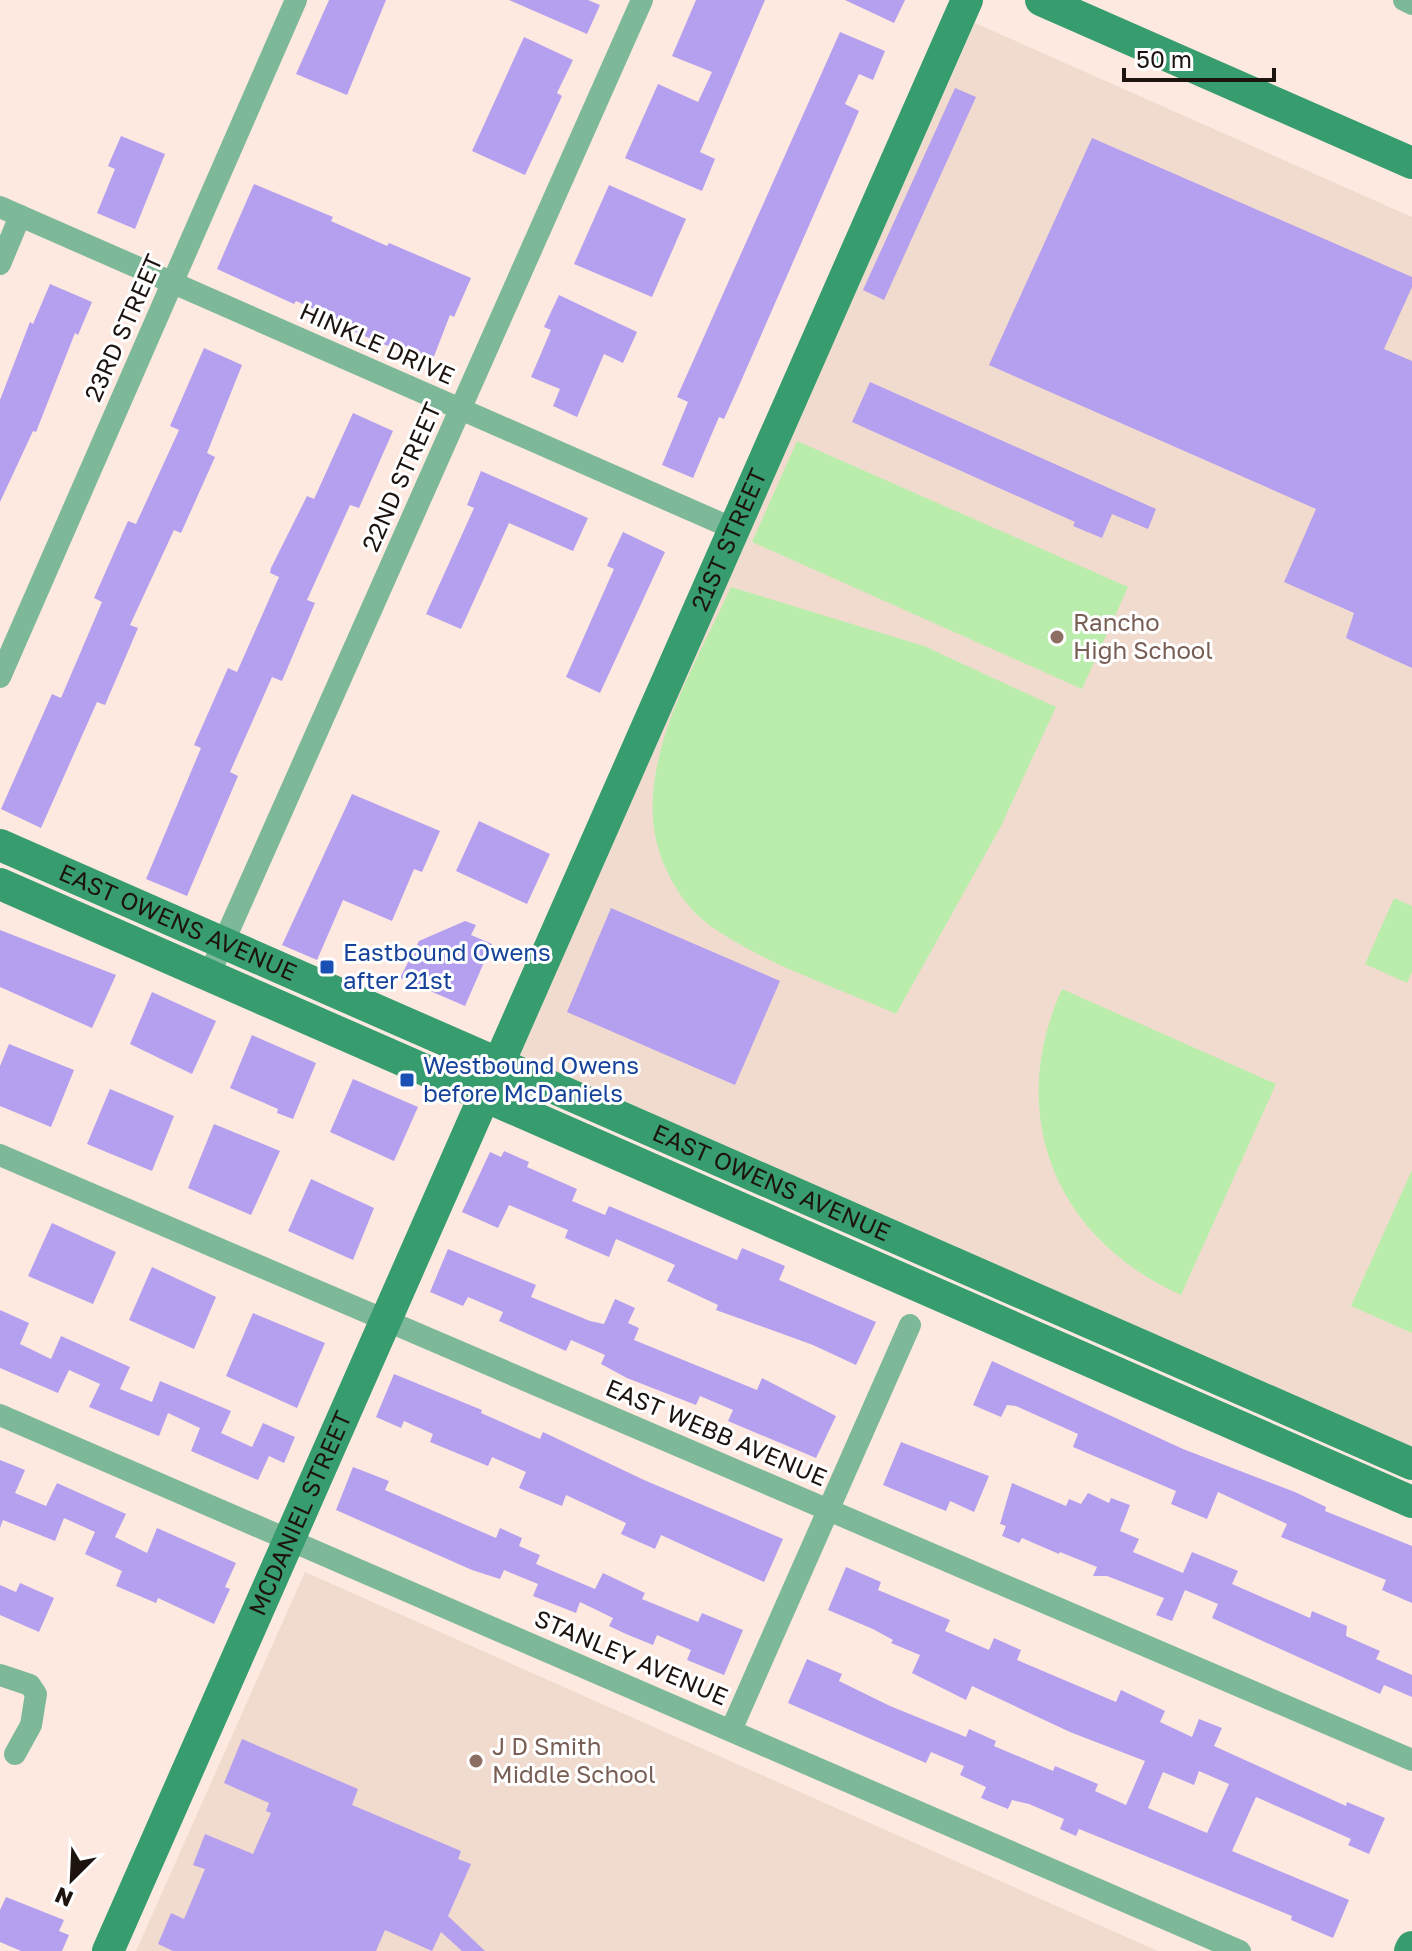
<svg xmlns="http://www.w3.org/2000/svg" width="1412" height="1951" viewBox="0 0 1412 1951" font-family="'Golos Text',sans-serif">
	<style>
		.education { fill: #f1dbce }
		.green { fill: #baedac }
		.building { fill: #b59fef; fill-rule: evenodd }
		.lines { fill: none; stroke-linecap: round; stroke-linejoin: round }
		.street { stroke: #7db998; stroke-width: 22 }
		.secondary { stroke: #379d6e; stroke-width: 32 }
		.education-dot { fill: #8d6e63; stroke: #fff; stroke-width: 3 }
		.transit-dot { fill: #1a4fb4; stroke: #fff; stroke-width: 3 }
		.labels { text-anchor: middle; stroke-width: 6; stroke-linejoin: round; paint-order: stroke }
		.street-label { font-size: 24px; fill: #1d1410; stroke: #fff }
		.education-label { font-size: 24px; fill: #785e54; stroke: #fff; text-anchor: start }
		.transit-label { font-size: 24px; fill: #164399; stroke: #fff; text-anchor: start }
	</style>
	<rect width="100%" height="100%" fill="#fee9e0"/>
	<g class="education">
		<polygon points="975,23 1412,217 1412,1456 515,1057"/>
		<polygon points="305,1572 1158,1951 136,1951"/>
	</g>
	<g class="green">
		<polygon points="797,441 1128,587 1082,689 752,542"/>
		<path d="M731,587L924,646L1056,707L1001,826L896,1014C834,986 764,964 709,925C691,912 677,892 668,873C621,782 693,671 731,587Z"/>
		<polygon points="1394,898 1412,906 1412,972 1407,983 1365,964"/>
		<path d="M1062,989L1276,1084L1181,1295C1055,1239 1005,1115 1062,989Z"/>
		<polygon points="1412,1170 1412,1333 1351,1306"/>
	</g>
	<g class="building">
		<polygon points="329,0 386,0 347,95 296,74"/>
		<polygon points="509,0 588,0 600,5 587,34"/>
		<polygon points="696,0 765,0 700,152 715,159 702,191 625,158 658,84 698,102 712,72 672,56"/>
		<polygon points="845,0 905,0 894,23"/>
		<polygon points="840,32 885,51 873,80 859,74 845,104 859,111 738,388 724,419 719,417 693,478 662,465 688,402 677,397"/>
		<polygon points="524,37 573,60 557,93 562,96 525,175 472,151"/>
		<polygon points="955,88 976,97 884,300 863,290"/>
		<polygon points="121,136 165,154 135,229 97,213 115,169 108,166"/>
		<polygon points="1092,138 1412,277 1412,287 1384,349 1412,361 1412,668 1346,638 1354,613 1284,582 1316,509 989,365"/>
		<polygon points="254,184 333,217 331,221 387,246 389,243 471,278 454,317 450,315 431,364 350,330 352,326 296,301 294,304 217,269"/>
		<polygon points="609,185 686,219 652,297 574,264"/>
		<polygon points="50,284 92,302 78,335 75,333 36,432 33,431 0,502 0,400 30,322 33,324"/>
		<polygon points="559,295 637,332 623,363 604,354 577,417 553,406 560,389 531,377 551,330 544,327"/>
		<polygon points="204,348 242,365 207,453 215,457 181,533 174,530 130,625 138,628 105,705 97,702 41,828 1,809 52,694 61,698 102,602 94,598 128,521 136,524 179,430 170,426"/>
		<polygon points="870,382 1156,509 1148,529 1112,514 1102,538 1073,526 1075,522 852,422"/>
		<polygon points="353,413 393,431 359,508 350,505 326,558 307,600 315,603 282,681 272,677 230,772 238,776 187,896 146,879 201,748 194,745 228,668 237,672 279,577 270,573 271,568 307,496 314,499"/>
		<polygon points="481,471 588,518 573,551 509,523 461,629 426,614 474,508 467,505"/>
		<polygon points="623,532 665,552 600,693 566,677 614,569 607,566"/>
		<polygon points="352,794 440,831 422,872 414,869 392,921 343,900 317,960 282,945"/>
		<polygon points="479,821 550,854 527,904 456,871"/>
		<polygon points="611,908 780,981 735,1085 567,1012"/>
		<polygon points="465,921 476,925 471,935 492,944 465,1006 400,978 419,941"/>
		<polygon points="0,930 116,975 92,1028 0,987"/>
		<polygon points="152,992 216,1021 192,1074 130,1044"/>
		<polygon points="252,1035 316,1063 293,1119 277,1113 278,1109 230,1088"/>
		<polygon points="9,1044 74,1070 51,1127 0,1106 0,1066"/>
		<polygon points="353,1079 418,1107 394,1161 330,1132"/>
		<polygon points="110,1089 174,1116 152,1171 87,1144"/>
		<polygon points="214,1124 280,1151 251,1215 188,1188"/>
		<polygon points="504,1151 529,1162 527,1167 577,1189 572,1201 605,1215 609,1206 737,1260 742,1248 785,1266 779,1280 876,1322 856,1365 813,1345 716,1310 718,1305 667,1281 675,1265 616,1239 609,1257 565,1238 568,1230 509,1205 498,1228 462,1212 490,1152 501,1157"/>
		<polygon points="311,1179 374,1208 353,1260 288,1231"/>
		<polygon points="52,1223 116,1252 93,1304 28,1276"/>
		<polygon points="448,1249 536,1285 531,1297 590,1321 604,1324 615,1299 635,1308 628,1323 639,1328 634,1340 757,1390 762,1378 836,1416 816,1458 728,1421 733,1410 700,1396 696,1405 627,1378 601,1364 605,1355 571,1340 566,1351 499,1321 503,1312 468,1297 463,1306 430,1292"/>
		<polygon points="152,1267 216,1297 194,1349 129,1320"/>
		<polygon points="0,1310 29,1323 20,1344 51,1359 61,1336 130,1367 120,1389 152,1402 160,1381 231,1411 221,1433 252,1447 263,1423 295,1437 284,1463 269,1456 258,1480 191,1451 200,1428 168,1413 159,1436 89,1407 100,1384 69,1370 58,1393 0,1368"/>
		<polygon points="253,1313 325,1343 297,1408 226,1376"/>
		<polygon points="992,1361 1183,1449 1295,1492 1326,1507 1325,1511 1412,1546 1412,1603 1382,1590 1386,1580 1281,1537 1287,1524 1218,1492 1207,1519 1171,1504 1176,1491 1073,1447 1078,1434 1016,1406 1007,1405 1001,1417 973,1405"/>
		<polygon points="394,1374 482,1410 481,1413 540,1439 543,1432 644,1480 783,1539 764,1582 661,1535 655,1549 621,1534 626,1523 566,1495 562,1506 519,1488 526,1472 492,1457 488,1466 430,1442 433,1434 404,1421 401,1428 376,1417"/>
		<polygon points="901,1442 989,1476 974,1512 950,1501 946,1511 883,1485"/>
		<polygon points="0,1460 25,1470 15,1493 46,1506 57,1483 126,1514 115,1537 147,1553 157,1528 236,1563 225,1587 230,1589 214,1624 158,1598 156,1603 116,1586 122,1571 85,1554 95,1532 64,1518 55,1541 3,1520 0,1528"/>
		<polygon points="353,1467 389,1481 385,1490 496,1538 500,1528 522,1538 519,1546 540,1555 536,1564 595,1589 603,1573 645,1593 642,1599 698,1622 702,1613 743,1630 724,1675 687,1660 691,1650 657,1635 653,1645 626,1634 609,1626 613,1618 580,1602 576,1613 533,1596 538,1584 504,1570 500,1579 472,1570 336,1510"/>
		<polygon points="1012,1483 1066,1506 1069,1499 1081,1504 1088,1493 1109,1503 1111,1498 1130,1505 1120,1531 1139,1539 1133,1552 1183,1573 1192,1552 1238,1571 1232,1584 1310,1618 1312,1611 1347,1626 1346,1636 1380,1651 1376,1659 1412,1675 1412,1697 1384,1685 1380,1694 1212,1618 1218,1604 1185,1590 1172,1621 1156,1615 1164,1598 1107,1576 1093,1576 1097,1567 1060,1552 1059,1554 1022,1538 1019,1543 1002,1536 1006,1526 1000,1524"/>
		<path d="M846,1567L881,1582L878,1590L950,1620L945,1631L989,1650L994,1638L1021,1650L1017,1660L1116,1702L1121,1690L1165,1711L1160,1722L1192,1737L1199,1719L1222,1728L1214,1746L1346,1806L1347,1802L1385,1818L1369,1854L1348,1845L1351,1839L1256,1797L1232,1851L1349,1900L1333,1938L1291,1920L1292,1916L1131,1850L1079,1829L1076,1836L1060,1829L1064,1819L1029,1804L1012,1800L1008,1809L981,1798L986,1787L960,1775L964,1766L931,1752L926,1763L788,1703L807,1659L842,1674L839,1681L890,1706L966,1737L969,1729L996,1741L994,1746L1053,1771L1055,1766L1098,1784L1095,1791L1126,1805L1145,1761L1070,1732L972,1686L966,1700L912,1673L920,1655L891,1643L893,1640L873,1629L828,1610ZM1199,1771L1229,1784L1207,1833L1148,1808L1163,1772L1194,1785Z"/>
		<polygon points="20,1583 54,1598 39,1632 0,1615 0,1585 16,1592"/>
		<polygon points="242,1739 358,1789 352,1805 461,1851 458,1859 471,1864 448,1916 485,1951 462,1951 441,1932 432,1951 385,1930 376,1951 173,1951 158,1944 171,1913 184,1919 205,1869 193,1865 205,1834 253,1854 271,1813 266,1811 269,1803 224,1783"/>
		<polygon points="6,1897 64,1920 59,1931 69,1935 62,1951 21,1951 0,1942 0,1910"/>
	</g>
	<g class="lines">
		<g class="street">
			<polyline points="1404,0 1412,4"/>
			<polyline points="0,207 734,529"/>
			<polyline points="0,264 20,216"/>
			<polyline points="0,677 296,0"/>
			<polyline points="209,975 642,0"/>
			<polyline points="0,1155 1412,1760"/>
			<polyline points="0,1415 1240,1951"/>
			<polyline points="0,1675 30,1685 36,1694 31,1725 15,1754"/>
			<polyline points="732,1728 910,1325"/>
		</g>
		<g class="secondary">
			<polyline points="1041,0 1412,163"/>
			<path id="s1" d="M0,845L1412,1464"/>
			<polyline points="0,884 1412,1502"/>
			<path id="s2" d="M108,1951L967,0"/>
			<polyline points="1410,1951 1412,1947"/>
		</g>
	</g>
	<g class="education-dot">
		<circle cx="1057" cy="637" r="8"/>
		<circle cx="476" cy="1761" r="8"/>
	</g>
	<g class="transit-dot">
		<rect x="319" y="959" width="16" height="16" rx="4"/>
		<rect x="399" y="1072" width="16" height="16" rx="4"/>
	</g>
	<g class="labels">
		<g class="street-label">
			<text transform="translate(124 328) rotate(-66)" y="8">23RD STREET</text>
			<text transform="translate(377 344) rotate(24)" y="8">HINKLE DRIVE</text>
			<text transform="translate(402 477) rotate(-66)" y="8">22ND STREET</text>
			<text dy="8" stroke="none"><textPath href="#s2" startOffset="1542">21ST STREET</textPath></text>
			<text dy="8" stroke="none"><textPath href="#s1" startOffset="194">EAST OWENS AVENUE</textPath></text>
			<text dy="8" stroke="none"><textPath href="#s1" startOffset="842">EAST OWENS AVENUE</textPath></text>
			<text transform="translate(716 1433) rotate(23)" y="8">EAST WEBB AVENUE</text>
			<text dy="8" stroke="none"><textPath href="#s2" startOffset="478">MCDANIEL STREET</textPath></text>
			<text transform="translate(631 1658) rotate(23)" y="8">STANLEY AVENUE</text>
		</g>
		<g class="education-label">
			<text x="1073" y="631">Rancho<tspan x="1073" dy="28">High School</tspan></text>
			<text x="492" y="1755">J D Smith<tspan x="492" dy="28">Middle School</tspan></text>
		</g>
		<g class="transit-label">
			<text x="343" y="961">Eastbound Owens<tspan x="343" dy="28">after 21st</tspan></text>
			<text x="423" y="1074">Westbound Owens<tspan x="423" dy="28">before McDaniels</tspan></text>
		</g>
	</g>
	<g transform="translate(72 1879) rotate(204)" stroke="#ffffff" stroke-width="6" paint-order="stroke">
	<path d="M0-6L14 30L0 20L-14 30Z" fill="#1d1410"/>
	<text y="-12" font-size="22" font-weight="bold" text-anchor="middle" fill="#1d1410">N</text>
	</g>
	<path d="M1124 68v12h150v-12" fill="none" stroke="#1d1410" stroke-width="4"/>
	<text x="1136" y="68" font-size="24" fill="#1d1410" stroke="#ffffff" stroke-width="6" paint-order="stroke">50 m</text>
</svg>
